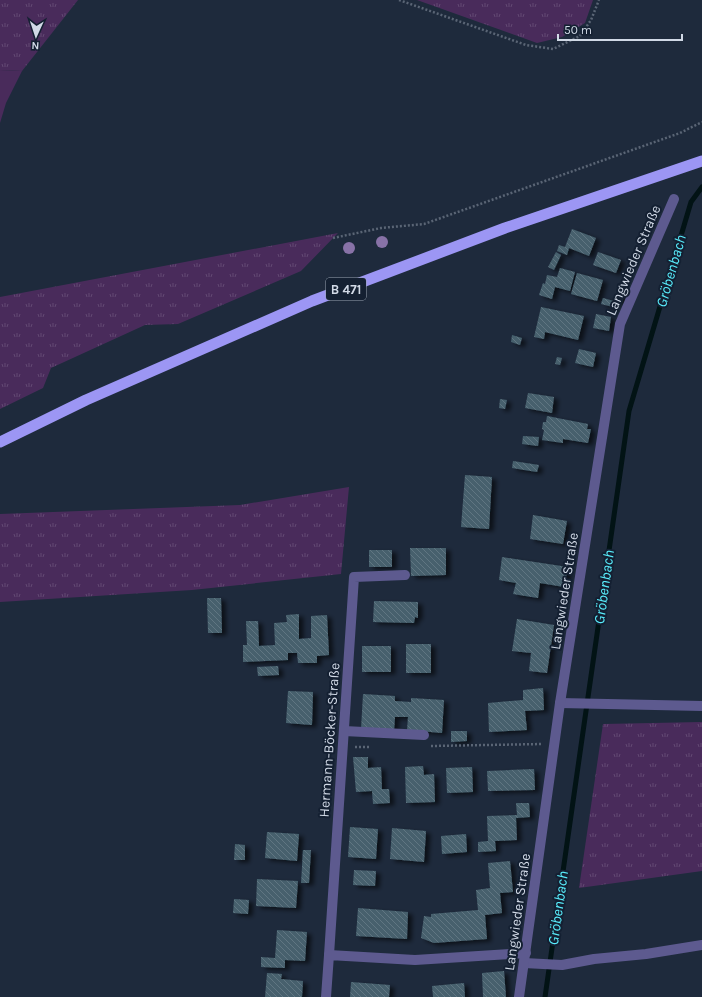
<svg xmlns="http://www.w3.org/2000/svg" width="702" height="997" viewBox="0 0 702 997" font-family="Karla,sans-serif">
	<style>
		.grass { fill: url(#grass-tufts) }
		.pitch { fill: #492b5b }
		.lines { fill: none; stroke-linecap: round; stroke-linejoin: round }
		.stream { stroke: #021315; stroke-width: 5 }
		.building { fill: url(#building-back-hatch); filter: url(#shadow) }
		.path { stroke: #5a6575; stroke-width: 2.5; stroke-dasharray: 2 2; stroke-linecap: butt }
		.service { stroke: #5d5a8f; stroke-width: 10 }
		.minor { stroke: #5d5a8f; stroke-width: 10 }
		.trunk { stroke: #9c96f4; stroke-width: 11 }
		.tree { fill: #8872a7 }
		.labels { text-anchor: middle; stroke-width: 4; stroke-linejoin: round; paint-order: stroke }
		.shield { fill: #142032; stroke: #98a2b0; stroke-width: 1 }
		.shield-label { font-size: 13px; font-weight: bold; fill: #d1d9e6 }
		.street-label { font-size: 14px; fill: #d1d9e6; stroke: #142032 }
		.water-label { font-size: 15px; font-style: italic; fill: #59edfc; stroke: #142032 }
	</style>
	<defs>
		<pattern id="grass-tufts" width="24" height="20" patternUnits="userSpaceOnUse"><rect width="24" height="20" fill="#492b5b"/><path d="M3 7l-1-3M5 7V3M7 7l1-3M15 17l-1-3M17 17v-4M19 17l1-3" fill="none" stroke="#624973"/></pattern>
		<pattern id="building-back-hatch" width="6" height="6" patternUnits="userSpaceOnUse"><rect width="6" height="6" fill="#46606d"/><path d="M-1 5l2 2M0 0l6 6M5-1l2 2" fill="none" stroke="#607682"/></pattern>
		<filter id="shadow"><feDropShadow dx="4.5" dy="2.5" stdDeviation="2" flood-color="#0009"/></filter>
	</defs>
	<rect width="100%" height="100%" fill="#1e2a3c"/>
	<g class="grass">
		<polygon points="0,0 78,0 22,71 0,70"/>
		<polygon points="417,0 593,0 585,23 562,37 537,43"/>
		<polygon points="338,233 301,271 178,324 145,325 51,368 43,388 0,409 0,297"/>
		<polygon points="349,487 341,574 192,590 0,602 0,514 240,505"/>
		<polygon points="702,722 702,871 579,888 603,724"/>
	</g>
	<polygon class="pitch" points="0,70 22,71 6,103 0,123"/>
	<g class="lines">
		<polyline class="stream" points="545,997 629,411 691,202 702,187"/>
	</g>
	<g class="building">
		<polygon points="572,229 596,238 589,256 569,248 567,255 557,251 559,245 565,247"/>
		<polygon points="556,252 561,255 554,270 548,267"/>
		<polygon points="598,252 621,260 616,273 593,265"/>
		<polygon points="560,268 575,272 570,291 555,287 552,299 539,295 543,283 545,284 547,275 557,277"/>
		<polygon points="577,273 603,280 597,301 571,294"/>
		<polygon points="617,294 623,296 622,302 615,301"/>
		<polygon points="603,298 614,301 613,307 601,304"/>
		<polygon points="541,307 584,316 578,340 545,332 544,339 534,337"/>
		<polygon points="596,314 611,317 609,331 593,328"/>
		<polygon points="512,335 522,338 520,345 511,342"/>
		<polygon points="579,349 596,353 593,367 575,363"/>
		<polygon points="557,357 562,358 560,365 555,364"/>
		<polygon points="528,393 554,397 552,413 525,408"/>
		<polygon points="500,399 507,400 505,409 499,408"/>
		<polygon points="547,416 588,424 587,429 591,429 588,443 563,439 563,443 542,440 544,430 542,429 543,422 546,422"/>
		<polygon points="523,436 539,437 538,446 522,444"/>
		<polygon points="513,461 539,465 537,472 512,468"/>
		<polygon points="465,475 492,477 489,529 461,527"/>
		<polygon points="533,515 567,521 563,544 530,539"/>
		<polygon points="410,548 446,548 446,575 411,576"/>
		<rect x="369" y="550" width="23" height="17"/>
		<polygon points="502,557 568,567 564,587 540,583 538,598 513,594 516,583 499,580"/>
		<polygon points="207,598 221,598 222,633 208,633"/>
		<polygon points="374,601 418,602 418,618 415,617 414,623 373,622"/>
		<polygon points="299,614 299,639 311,638 311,616 327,615 329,655 317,656 317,663 298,663 297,653 288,653 288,660 243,662 243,645 247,645 246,621 258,621 259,646 275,645 274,623 287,622 286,615"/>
		<polygon points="517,619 554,625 547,673 529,671 531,653 512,651"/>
		<rect x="406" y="644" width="25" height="29"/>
		<rect x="362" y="646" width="29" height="26"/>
		<polygon points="278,666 279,675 258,676 257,667"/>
		<polygon points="543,688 544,710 525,711 527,730 489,732 488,703 523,700 523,690"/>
		<polygon points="288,691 313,692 312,725 286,723"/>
		<polygon points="363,694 395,696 395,701 411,702 411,698 444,700 442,733 407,730 408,717 395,717 394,731 361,729"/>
		<polygon points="451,731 467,731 467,741 451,742"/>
		<polygon points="353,757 368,757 368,768 381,767 382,789 389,789 390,803 373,804 372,791 356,792"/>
		<polygon points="423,766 424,775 434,774 435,802 406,803 405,767"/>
		<polygon points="472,767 473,792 447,793 446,768"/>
		<polygon points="534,769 535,790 488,791 487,771"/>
		<polygon points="516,803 529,803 530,817 516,818 517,840 495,841 496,851 478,852 478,842 488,841 487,816 517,815"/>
		<polygon points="350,827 378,829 376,859 348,857"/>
		<polygon points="392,828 426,831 424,862 390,859"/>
		<polygon points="267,832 299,834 297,861 265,858"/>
		<polygon points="466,834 467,852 442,854 441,836"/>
		<polygon points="235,844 245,845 245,860 234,860"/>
		<polygon points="303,850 311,850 309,883 301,883"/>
		<polygon points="510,861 513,892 500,893 502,913 485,915 487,939 434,943 421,938 424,916 431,917 431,914 478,910 476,890 490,888 488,863"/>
		<polygon points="354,870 376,871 375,886 353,885"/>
		<polygon points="257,879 298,881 296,908 256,906"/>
		<polygon points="234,899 249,900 248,914 233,913"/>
		<polygon points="358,908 408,912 407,939 356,936"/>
		<polygon points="277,930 307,932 305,961 285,960 285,968 261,967 261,957 275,958"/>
		<polygon points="504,971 506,997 483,997 482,973"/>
		<polygon points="267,973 282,974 281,979 303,981 302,997 265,997"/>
		<polygon points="351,982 390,985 389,997 350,997"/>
		<polygon points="464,983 465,997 433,997 432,986"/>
	</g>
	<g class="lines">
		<g class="path">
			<polyline points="399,0 526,45 553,49 580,36 591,20 599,0"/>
			<polyline points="333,238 381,228 424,224 680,133 702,122"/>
			<polyline points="431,746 542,744"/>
			<polyline points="355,747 370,747"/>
		</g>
		<g class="service">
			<polyline points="344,731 424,735"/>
			<polyline points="524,963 562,965 594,959 646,954 702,945"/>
		</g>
		<g class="minor">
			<polyline points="560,703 702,706"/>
			<polyline points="329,955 354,577 405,575"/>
			<polyline points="326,997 329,955 415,960 526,953"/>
			<polyline points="519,997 560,703 620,324 674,199"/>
		</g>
		<polyline class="trunk" points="0,442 86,400 312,301 505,228 702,161"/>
	</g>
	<g class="tree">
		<circle cx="382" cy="242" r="6"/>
		<circle cx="349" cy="248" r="6"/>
	</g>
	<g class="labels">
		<rect class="shield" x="326" y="278" width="40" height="22" rx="3"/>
		<g class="shield-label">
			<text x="346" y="294">B 471</text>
		</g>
		<g class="street-label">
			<text transform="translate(633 260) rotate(-67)" y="5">Langwieder Straße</text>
			<text transform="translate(564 591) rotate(-81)" y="5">Langwieder Straße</text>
			<text transform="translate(329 740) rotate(-86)" y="5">Hermann-Böcker-Straße</text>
			<text transform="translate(517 912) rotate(-82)" y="5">Langwieder Straße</text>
		</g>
		<g class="water-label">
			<text transform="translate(671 271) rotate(-74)" y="5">Gröbenbach</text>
			<text transform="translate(604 587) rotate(-82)" y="5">Gröbenbach</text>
			<text transform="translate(558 908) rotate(-82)" y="5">Gröbenbach</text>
		</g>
	</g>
	<g transform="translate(36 36) rotate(183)" stroke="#142032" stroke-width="3" paint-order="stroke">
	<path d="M0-3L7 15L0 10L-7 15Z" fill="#d1d9e6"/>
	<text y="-6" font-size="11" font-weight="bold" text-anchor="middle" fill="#d1d9e6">N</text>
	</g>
	<path d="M558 34v6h124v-6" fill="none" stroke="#d1d9e6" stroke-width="2"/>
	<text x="564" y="34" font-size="12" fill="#d1d9e6" stroke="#142032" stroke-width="3" paint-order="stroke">50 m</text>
</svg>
